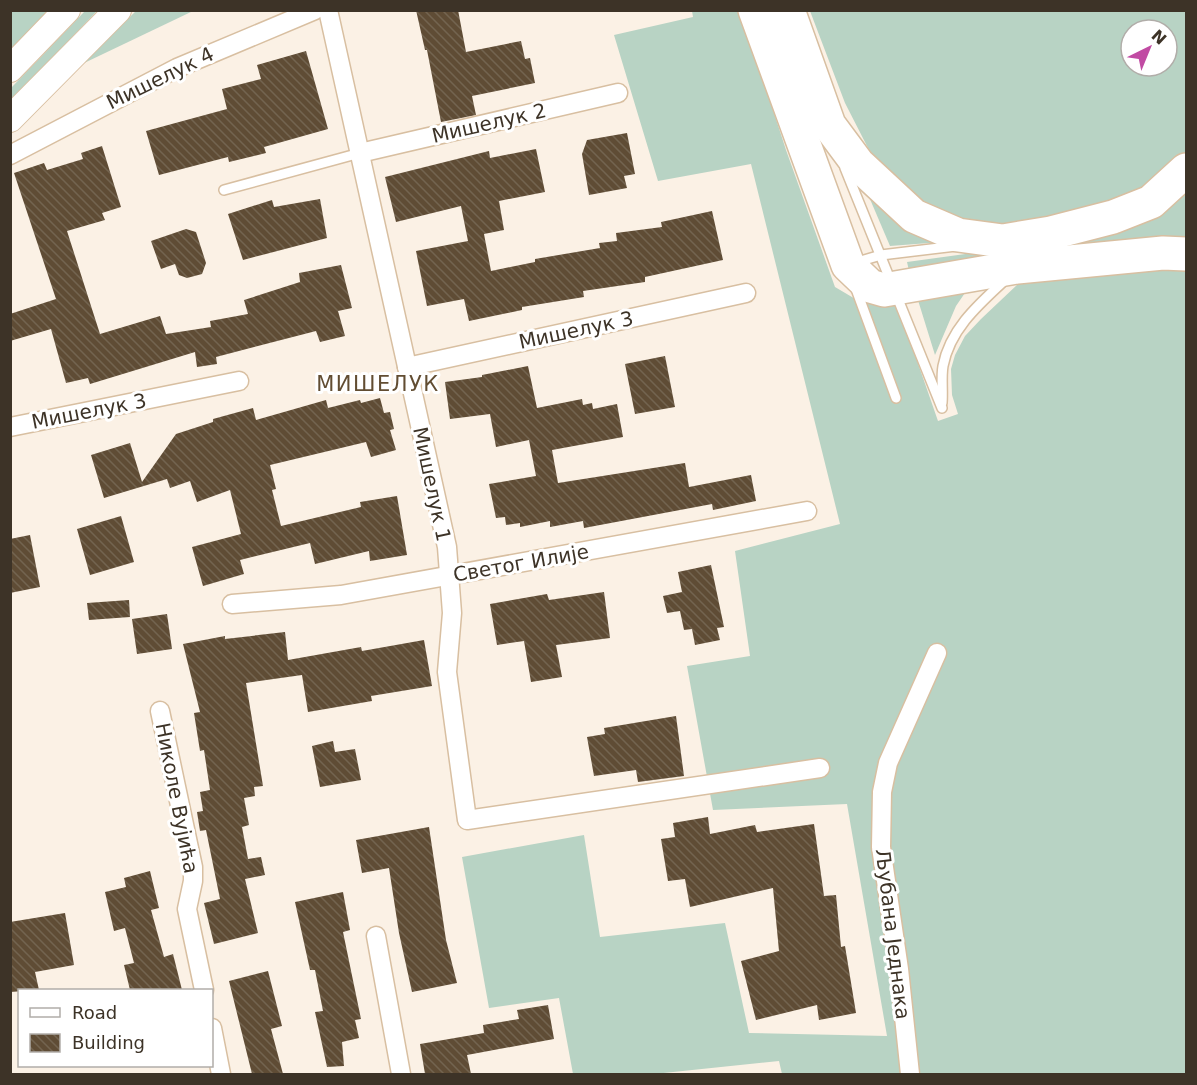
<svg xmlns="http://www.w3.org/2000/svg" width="1197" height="1085" viewBox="0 0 1197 1085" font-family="'DejaVu Sans',sans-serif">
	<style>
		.grass { fill: #b8d3c4; fill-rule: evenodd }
		.building { fill: url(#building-back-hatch) }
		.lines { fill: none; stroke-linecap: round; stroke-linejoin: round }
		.lane-casing { stroke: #d8bfa1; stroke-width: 12 }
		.street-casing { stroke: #d8bfa1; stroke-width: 21 }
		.secondary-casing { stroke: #d8bfa1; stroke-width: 28 }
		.highway-casing { stroke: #d8bfa1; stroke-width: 36 }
		.lane { stroke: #fff; stroke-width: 9 }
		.street { stroke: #fff; stroke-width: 18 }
		.secondary { stroke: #fff; stroke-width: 26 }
		.highway { stroke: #fff; stroke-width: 33 }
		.labels { text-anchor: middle; stroke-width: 6; stroke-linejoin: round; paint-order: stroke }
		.street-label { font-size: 20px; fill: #3d3327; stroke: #fff }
		.neighbourhood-label { font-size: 21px; letter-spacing: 1.5px; fill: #624d32; stroke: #fff }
	</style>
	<defs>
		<pattern id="building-back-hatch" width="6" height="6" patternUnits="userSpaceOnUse" patternTransform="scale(1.5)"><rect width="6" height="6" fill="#5f4c35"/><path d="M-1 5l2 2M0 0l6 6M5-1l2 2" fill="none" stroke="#736450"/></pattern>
	</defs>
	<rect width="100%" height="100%" fill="#fbf1e5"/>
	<g class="grass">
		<polygon points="11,11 56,11 11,64"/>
		<polygon points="85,11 97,11 11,101 11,88"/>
		<polygon points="136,11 193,11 80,65"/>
		<polygon points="692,11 741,11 786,150 835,287 857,300 897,303 938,421 958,414 952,395 951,369 955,355 965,336 981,319 1019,283 1186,265 1186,1074 782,1074 779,1061 654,1074 573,1074 559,998 489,1008 462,857 584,835 600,937 725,923 749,1033 887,1036 847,804 713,810 687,666 750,656 735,551 840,524 751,164 658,181 614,35 693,17"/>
		<path d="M810,11H1186V155L1147,191L1004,230L921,208L893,182L868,148L845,103ZM1131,30H1167V66H1131Z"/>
		<polygon points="861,178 942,242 890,246"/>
		<polygon points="1186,187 1186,241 910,275 907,262 1111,234"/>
		<polygon points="969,287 956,306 935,355 917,297"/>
	</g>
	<g class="building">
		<polygon points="416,10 458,10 466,52 521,41 525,59 530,58 535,83 472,96 476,115 441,122 427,50 425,50"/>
		<polygon points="306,51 328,129 264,147 266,153 229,162 228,157 159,175 146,131 227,109 222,89 261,79 257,65"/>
		<polygon points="627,133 635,174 624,176 627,188 589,195 582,154 587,140"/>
		<polygon points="102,146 121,207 102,213 105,220 67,231 100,334 160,316 166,334 211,327 210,321 248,314 244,300 300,282 299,273 341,265 352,308 338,311 345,336 320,342 316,331 216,357 217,364 197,367 195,352 90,384 88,378 66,383 51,329 10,341 10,314 56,299 14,173 44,163 47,170 83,159 81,153"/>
		<polygon points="536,149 545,192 499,201 504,230 484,234 491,271 535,262 535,259 600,248 599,243 617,241 616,233 662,227 661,222 712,211 723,260 645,277 645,282 583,291 584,297 522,307 522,310 469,321 464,299 427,306 416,251 468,241 461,206 396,222 385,177 489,151 490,158"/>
		<polygon points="320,199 327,238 243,260 228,214 272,200 274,207"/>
		<polygon points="186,229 196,232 206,263 202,274 187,278 179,275 175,264 161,269 151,241"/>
		<polygon points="665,356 675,407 635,414 625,364"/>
		<polygon points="528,366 537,408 582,399 583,405 592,403 593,409 617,404 623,437 552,450 558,483 685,463 689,487 751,475 756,501 713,510 712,504 584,528 583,521 550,527 550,521 520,527 520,523 506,525 505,517 496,518 489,484 536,476 529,440 496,447 490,414 450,419 445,382 482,377 482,375"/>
		<polygon points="380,398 384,413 390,412 394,429 390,430 396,450 371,457 366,442 270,465 276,489 272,490 281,526 361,507 360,502 397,496 407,555 370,561 369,551 315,564 310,543 240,560 244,574 203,586 192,547 241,534 230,490 197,502 190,481 170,488 167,479 104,498 91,455 130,443 142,482 176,434 213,422 213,419 253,408 256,420 326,400 328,408 360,400 361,403"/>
		<polygon points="121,516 134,562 90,575 77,529"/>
		<polygon points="30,535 40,587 10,593 10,539"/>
		<polygon points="711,565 724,627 717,628 720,640 695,645 692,629 684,630 680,611 667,613 663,596 682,592 678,572"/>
		<polygon points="604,592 610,638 556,645 562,677 531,682 524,641 497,645 490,604 547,594 549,600"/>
		<polygon points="129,600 130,617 89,620 87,603"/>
		<polygon points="167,614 172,649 137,654 132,619"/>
		<polygon points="285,632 288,660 361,647 362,651 424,640 432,686 371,696 372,701 308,712 302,675 246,683 263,786 254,787 255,796 244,798 249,825 242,827 248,859 261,857 265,875 245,879 258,933 214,944 204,903 220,899 206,830 200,831 197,812 203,811 200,792 210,790 204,750 200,751 194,713 200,712 183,644 225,636 225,639"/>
		<polygon points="676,716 684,776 638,782 636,770 594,776 587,737 605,734 604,728"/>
		<polygon points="333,741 335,752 355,749 361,780 320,787 312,746"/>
		<polygon points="708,817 710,834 755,825 757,832 814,824 824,896 836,895 841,947 845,946 856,1013 819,1020 817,1005 756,1020 741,961 779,951 773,888 690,907 685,879 668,881 661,839 675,837 673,823"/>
		<polygon points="429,827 446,940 457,983 412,992 399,933 389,868 362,873 356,840"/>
		<polygon points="150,871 159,908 151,910 164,957 173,954 182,990 130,990 124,965 134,963 125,928 114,931 105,892 126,887 124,878"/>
		<polygon points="343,892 350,930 343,932 361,1019 355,1020 359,1038 342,1042 344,1066 327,1067 315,1012 323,1011 315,970 310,970 295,902"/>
		<polygon points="65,913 74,965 35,972 39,990 10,992 10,922"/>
		<polygon points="268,971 282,1026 271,1029 283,1074 252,1074 229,981"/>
		<polygon points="548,1005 554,1039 467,1055 471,1074 425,1074 420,1044 484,1033 483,1025 519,1019 517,1010"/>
	</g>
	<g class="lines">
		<defs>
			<g id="lane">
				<polyline points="845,168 942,408"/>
				<polyline points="224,190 360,153"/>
				<polyline points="854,263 881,255 956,246"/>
				<polyline points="856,289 896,398"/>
				<path d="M942,403C943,391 941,377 943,366C950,329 979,304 1005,280"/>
			</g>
			<g id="street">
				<polyline points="328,10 447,547 452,613 447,672 467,820 820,768"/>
				<polyline points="360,153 618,93"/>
				<polyline points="10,155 177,68 315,10"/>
				<polyline points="407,367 746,293"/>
				<polyline points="10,427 239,381"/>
				<polyline points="232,604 341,595 807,511"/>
				<polyline points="160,711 193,867 193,881 187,909 204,990"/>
				<polyline points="376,936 401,1074"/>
				<polyline points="212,1028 221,1074"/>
				<polyline points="910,1074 899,969 881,847 882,792 888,763 937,653"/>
			</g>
			<g id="secondary">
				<polyline points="10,69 67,10"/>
				<polyline points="10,119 118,10"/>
			</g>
			<g id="highway">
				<polyline points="755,10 848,265 870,286 884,290 1017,267 1163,253 1186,254"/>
				<polyline points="788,10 829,125 858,164 914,216 958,235 1003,241 1051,233 1113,217 1151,202 1186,170"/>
			</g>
		</defs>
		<use href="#lane" class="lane-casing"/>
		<use href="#street" class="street-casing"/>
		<use href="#secondary" class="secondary-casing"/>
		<use href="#highway" class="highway-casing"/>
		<use href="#lane" class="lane"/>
		<use href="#street" class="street"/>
		<use href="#secondary" class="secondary"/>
		<use href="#highway" class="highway"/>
	</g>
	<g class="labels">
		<g class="street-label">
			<text transform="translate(160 78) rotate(-26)" y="7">Мишелук 4</text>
			<text transform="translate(489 123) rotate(-13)" y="7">Мишелук 2</text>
			<text transform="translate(576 330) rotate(-12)" y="7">Мишелук 3</text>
			<text transform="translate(89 411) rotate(-11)" y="7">Мишелук 3</text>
			<text transform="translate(432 484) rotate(78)" y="7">Мишелук 1</text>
			<text transform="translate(521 563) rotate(-10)" y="7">Светог Илије</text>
			<text transform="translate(177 798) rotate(79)" y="7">Николе Вујића</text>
			<text transform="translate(893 934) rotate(83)" y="7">Љубана Једнака</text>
		</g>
		<g class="neighbourhood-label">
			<text x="378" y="391">МИШЕЛУК</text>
		</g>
	</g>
	<rect width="1197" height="1085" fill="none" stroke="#3d3327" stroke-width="24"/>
	<rect x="18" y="989" width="195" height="78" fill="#ffffff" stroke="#b1ada9" stroke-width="1.5"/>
	<rect x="30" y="1008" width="30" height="9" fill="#ffffff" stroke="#b1ada9" stroke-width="1.5"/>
	<text x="72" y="1019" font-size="18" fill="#3d3327">Road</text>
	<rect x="30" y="1034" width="30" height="18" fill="url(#building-back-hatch)" stroke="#b1ada9" stroke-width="1.5"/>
	<text x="72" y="1049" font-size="18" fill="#3d3327">Building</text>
	<g transform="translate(1149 48) rotate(43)"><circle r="28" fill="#ffffff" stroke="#b1ada9" stroke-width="1.5"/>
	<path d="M0-4.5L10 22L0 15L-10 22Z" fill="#c14ba3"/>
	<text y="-9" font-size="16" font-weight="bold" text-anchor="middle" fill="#3d3327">N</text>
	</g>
</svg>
